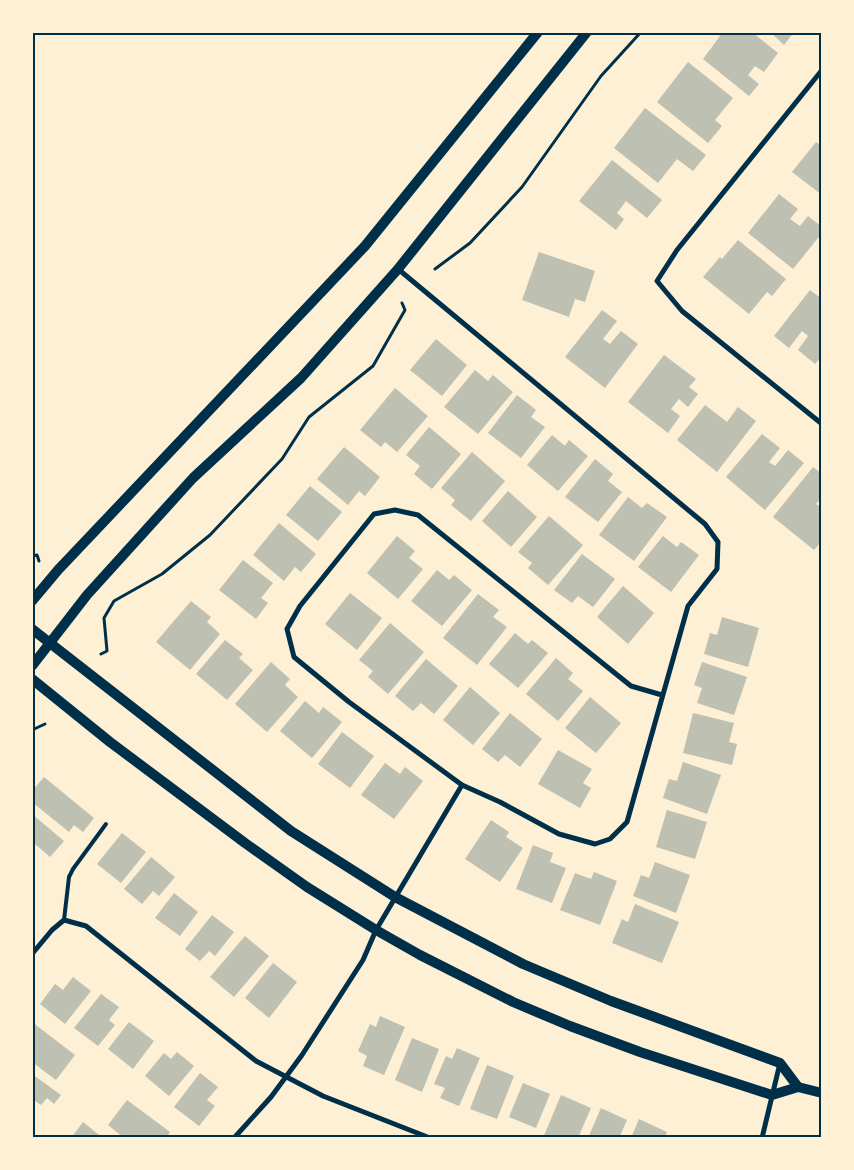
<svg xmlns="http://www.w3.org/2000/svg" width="854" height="1170" viewBox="0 0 854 1170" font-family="'Noto Sans',sans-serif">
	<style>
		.building { fill: #bec0b2 }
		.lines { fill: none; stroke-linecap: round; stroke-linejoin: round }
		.path { stroke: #003049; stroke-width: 3 }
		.service { stroke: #003049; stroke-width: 4 }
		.minor { stroke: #003049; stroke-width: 5 }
		.secondary { stroke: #003049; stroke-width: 10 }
		.neatline { fill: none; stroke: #003049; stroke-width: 2 }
	</style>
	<rect width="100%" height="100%" fill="#fdf0d5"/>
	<g class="building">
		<polygon points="715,32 752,32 778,53 764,72 755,66 748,75 759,84 749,96 703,59 720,36"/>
		<polygon points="770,32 794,32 784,45"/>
		<polygon points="688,62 733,98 715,120 722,126 708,143 657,102"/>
		<polygon points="645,108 706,155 693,171 677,159 658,183 614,148"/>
		<polygon points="816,142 822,146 822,195 792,172"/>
		<polygon points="612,160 662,200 647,218 626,201 617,213 624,219 616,230 579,201"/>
		<polygon points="779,194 798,209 790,219 800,226 808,216 822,227 822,233 793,269 748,233"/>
		<polygon points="738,240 786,279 772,296 767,292 749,314 703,277 720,257 722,259"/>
		<polygon points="539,252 595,271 585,302 575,299 569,317 522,300"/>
		<polygon points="810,290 822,299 822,356 815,364 798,350 808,336 802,331 789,348 774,336"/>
		<polygon points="602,310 617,321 603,339 610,344 621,331 638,344 605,388 565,357"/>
		<polygon points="436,339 467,365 442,396 410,370"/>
		<polygon points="664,355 696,379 689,387 698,394 688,407 679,399 671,409 680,416 668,433 628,402"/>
		<polygon points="475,370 488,381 493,375 513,392 478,434 444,407"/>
		<polygon points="395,388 428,416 397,452 385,442 381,447 360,430"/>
		<polygon points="517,395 536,410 531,417 545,427 521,458 488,433"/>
		<polygon points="705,405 727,422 738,407 756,421 717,472 677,440"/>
		<polygon points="429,427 461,454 432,489 414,474 420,466 406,455"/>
		<polygon points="762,434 780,448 769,462 775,466 788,450 804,463 765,510 726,477"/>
		<polygon points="552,435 565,446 569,440 588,456 558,491 527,465"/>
		<polygon points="344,447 380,477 365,496 359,491 348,505 317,479"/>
		<polygon points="472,452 505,481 471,521 451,505 455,500 441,488"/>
		<polygon points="595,459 613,474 608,481 622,492 598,522 565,497"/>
		<polygon points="813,467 822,474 822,497 816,504 822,508 822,541 814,550 773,517"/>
		<polygon points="310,486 342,512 318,541 286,515"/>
		<polygon points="508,491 537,517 511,547 482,521"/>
		<polygon points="628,497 642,508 647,503 667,517 634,561 599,535"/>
		<polygon points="549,516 583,545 548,585 528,568 532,563 518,552"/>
		<polygon points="279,523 316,554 301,572 295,567 284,581 253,555"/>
		<polygon points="397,536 415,551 409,558 423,569 398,599 367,573"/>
		<polygon points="663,536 677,547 681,542 699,555 671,592 638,567"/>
		<polygon points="582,554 615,579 593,607 578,596 572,603 554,590"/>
		<polygon points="243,560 273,583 261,598 268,603 256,619 219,590"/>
		<polygon points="437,570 449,580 454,575 472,590 442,626 411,601"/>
		<polygon points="623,586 654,613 628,644 597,617"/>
		<polygon points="350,593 382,618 357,650 325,624"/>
		<polygon points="478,594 499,610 493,617 507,627 477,665 443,638"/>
		<polygon points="191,601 211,617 207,622 220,634 190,670 156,642"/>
		<polygon points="722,617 759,628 748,667 704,654 710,633 717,635"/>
		<polygon points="390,623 424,652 388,694 368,677 373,671 359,660"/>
		<polygon points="515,633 528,644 532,640 548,653 518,688 489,664"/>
		<polygon points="225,640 243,654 239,658 253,670 227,700 196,674"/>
		<polygon points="556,658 573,673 568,679 583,691 558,721 526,694"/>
		<polygon points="426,659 458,686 434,714 421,703 413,711 395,696"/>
		<polygon points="271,662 290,679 285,685 298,697 267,732 235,704"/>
		<polygon points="702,662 747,677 734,715 697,703 702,688 694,685"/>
		<polygon points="470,687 500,713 473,745 443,720"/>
		<polygon points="590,697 621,723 596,753 565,728"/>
		<polygon points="305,701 319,713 323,707 342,722 312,758 280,731"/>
		<polygon points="510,713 542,739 520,767 505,755 498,762 482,749"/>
		<polygon points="693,713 734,723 729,742 737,744 732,765 683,753"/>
		<polygon points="342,732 374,756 350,788 318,764"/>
		<polygon points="558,750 592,769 583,783 591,788 580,808 538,784"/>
		<polygon points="683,762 721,775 707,814 663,798 669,779 677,781"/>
		<polygon points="385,763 400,774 405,767 423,781 394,819 361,795"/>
		<polygon points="44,777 94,818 83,832 74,825 69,832 32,802 32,791"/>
		<polygon points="667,810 707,822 695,859 656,847"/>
		<polygon points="32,814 64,841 50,857 35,844 32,846"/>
		<polygon points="491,820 509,832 506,837 523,848 500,882 465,859"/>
		<polygon points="122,833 146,852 121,883 97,864"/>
		<polygon points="533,845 553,853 550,862 566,868 552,903 516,889"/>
		<polygon points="151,857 175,877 159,896 153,891 142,904 124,889"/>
		<polygon points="655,862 690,875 676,913 633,896 641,875 649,878"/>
		<polygon points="594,872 617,881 600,925 560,910 575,873 591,879"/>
		<polygon points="174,893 198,912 180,936 155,918"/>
		<polygon points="635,904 679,922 662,963 612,943 622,919 628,922"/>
		<polygon points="212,915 234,932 215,956 209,951 200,961 185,949"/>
		<polygon points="245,936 269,956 234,997 210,977"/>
		<polygon points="273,963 297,982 269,1018 245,998"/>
		<polygon points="73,977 91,991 65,1024 40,1004 55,984 63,990"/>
		<polygon points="101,994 119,1007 109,1020 115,1025 98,1046 74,1028"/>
		<polygon points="380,1016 405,1027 384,1075 363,1066 367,1056 358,1051 370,1024 376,1027"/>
		<polygon points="32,1022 75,1055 56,1080 32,1062"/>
		<polygon points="129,1022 154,1041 133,1069 108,1049"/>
		<polygon points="412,1038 439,1049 422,1092 395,1080"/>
		<polygon points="457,1048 480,1058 459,1106 440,1098 445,1088 434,1084 446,1056 452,1059"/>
		<polygon points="177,1052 194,1066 169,1096 145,1076 164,1053 171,1059"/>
		<polygon points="487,1065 514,1076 497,1119 470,1109"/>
		<polygon points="200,1073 218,1087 207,1100 215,1106 199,1126 174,1107"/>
		<polygon points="32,1074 61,1095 54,1104 47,1098 41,1105 32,1099"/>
		<polygon points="523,1083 550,1094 536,1128 509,1117"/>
		<polygon points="561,1095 591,1108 578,1138 543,1138"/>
		<polygon points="127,1100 170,1132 166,1138 124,1138 108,1125"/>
		<polygon points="601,1108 627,1120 619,1138 588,1138"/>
		<polygon points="639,1119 667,1132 665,1138 631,1138"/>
		<polygon points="83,1122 103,1138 71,1138"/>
	</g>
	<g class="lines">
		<g class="path">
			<polyline points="435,269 470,243 522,187 601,76 641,32"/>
			<polyline points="32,556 37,555 39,561"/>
			<polyline points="101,654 107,651 104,618 114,601 162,574 210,535 282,459 309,417 373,366 405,310 402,303"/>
			<polyline points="32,730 45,724"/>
		</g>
		<polyline class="service" points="64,920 69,877 73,869 106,824"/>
		<g class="minor">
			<polyline points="822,70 677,250 657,281 682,311 822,424"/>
			<polyline points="398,269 705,524 718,542 717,569 688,606 627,822 610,839 595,844 559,834 500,802 462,785 349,702 294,657 287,629 300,606 374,514 395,510 418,515 631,686 662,695"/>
			<polyline points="32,954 52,930 64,920 86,926 256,1061 323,1096 430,1138"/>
			<polyline points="234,1138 271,1097 302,1055 363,960 376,930 462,785"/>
			<polyline points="762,1138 780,1063"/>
		</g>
		<g class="secondary">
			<polyline points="32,601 58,570 365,246 538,32"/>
			<polyline points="32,629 291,831 395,897 523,964 611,1001 780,1063 798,1087"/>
			<polyline points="32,666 87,595 193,478 301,378 398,269 587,32"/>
			<polyline points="32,679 110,742 245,843 307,887 376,930 420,955 513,1002 570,1026 640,1052 772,1095 798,1087 822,1093"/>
		</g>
	</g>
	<rect width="854" height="1170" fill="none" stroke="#fdf0d5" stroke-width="68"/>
	<rect x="34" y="34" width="786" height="1102" class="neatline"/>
</svg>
